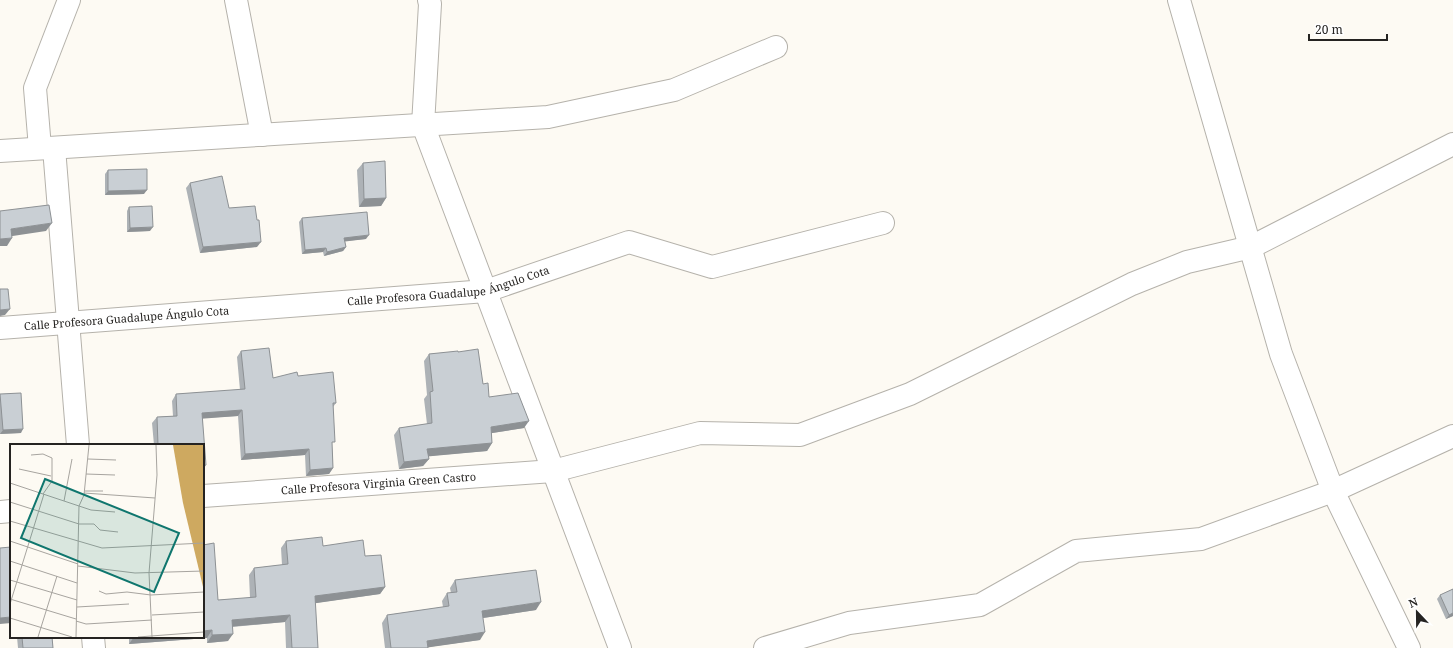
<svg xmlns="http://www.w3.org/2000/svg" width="1453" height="648" viewBox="0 0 1453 648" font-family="'Noto Serif',serif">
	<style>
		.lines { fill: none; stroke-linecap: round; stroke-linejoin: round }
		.street-casing { stroke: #b5b2ab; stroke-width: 24 }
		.street { stroke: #fff; stroke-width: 22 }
		.wall { fill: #adb2b6 }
		.shaded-wall { fill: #8d9194 }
		.building { fill: #c9cfd4; stroke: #8d9194 }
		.labels { text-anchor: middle; stroke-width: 4; stroke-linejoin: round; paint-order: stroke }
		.street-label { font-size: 11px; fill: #252321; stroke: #fff }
		.inset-road { fill: none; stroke: #a7a49f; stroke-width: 1 }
		.view { fill: #0f766e; fill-opacity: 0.15; stroke: #0f766e; stroke-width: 2 }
		.inset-edge { fill: none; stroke: #252321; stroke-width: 2 }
	</style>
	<rect width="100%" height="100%" fill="#fdfaf3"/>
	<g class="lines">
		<defs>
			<g id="street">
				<polyline points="236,0 262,135"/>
				<polyline points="429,0 430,4 423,125 620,648"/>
				<polyline points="1179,0 1281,354 1333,491 1409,648"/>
				<polyline points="40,148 35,88 69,0"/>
				<polyline points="54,148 78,445"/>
				<polyline points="0,151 548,117 674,90 776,47"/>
				<path id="s1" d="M0,328L486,291L629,242L712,267L883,223"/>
				<path id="s2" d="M203,496L553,471L700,433L800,435L910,394L1132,284L1187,262L1251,247L1453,144"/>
				<polyline points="0,512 11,511"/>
				<polyline points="93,637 94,648"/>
				<polyline points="765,648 849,623 980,605 1076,551 1201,539 1333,491 1453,436"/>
			</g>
		</defs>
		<use href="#street" class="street-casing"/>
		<use href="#street" class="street"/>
	</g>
	<g class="wall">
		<polygon points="363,163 386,198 381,206 359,207 357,170"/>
		<polygon points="108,170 144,194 105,195 105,174"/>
		<polygon points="190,183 229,208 257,247 200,253 186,188"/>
		<polygon points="129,207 150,231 127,232 127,211"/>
		<polygon points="302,218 366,239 345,241 346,247 343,251 324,256 323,252 302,254 299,222"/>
		<polygon points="241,351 273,378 298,376 336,403 333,407 332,446 333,468 329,474 306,476 305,455 241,460 238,416 203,418 203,445 154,445 152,423 157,417 173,416 172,401 176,394 240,390 237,357"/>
		<polygon points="458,352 483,384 489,397 524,428 492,433 492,443 487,451 428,456 429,459 423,466 399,469 394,435 399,428 427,424 424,399 427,395 424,361 429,354"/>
		<polygon points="0,394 21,433 0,434"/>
		<polygon points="286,541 323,546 365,556 385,587 380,594 315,603 318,648 286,648 285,622 232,627 228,641 207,643 207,638 129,644 129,637 203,637 218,600 250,598 249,575 254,568 282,565 281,548"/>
		<polygon points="455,580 536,610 483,618 480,640 428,647 428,648 385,648 382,623 387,615 443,607 442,601 447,593 451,593 450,588"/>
		<polygon points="1453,589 1453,616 1446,619 1437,599 1440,595"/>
		<polygon points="17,637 52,637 53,648 18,648"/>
	</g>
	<g class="shaded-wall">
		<polygon points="147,190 144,194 105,195 108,191"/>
		<polygon points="386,198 381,206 359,207 364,199"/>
		<polygon points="52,223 46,231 6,237 11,229"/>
		<polygon points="153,227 150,231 127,232 130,228"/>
		<polygon points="369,235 366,239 341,242 344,238"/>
		<polygon points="12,238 7,246 0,246 0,239"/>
		<polygon points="261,242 257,247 200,253 203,247"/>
		<polygon points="346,247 343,251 324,256 327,252"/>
		<polygon points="326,248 323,252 302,254 305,250"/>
		<polygon points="10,309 5,315 0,316 0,310"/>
		<polygon points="242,410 238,416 198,419 202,413"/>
		<polygon points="529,421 524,428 486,434 491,427"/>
		<polygon points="23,429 21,433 0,434 3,430"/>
		<polygon points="492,443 487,451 422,457 427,449"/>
		<polygon points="309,449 305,455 241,460 245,454"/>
		<polygon points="429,459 423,466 399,469 404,462"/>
		<polygon points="203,465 206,465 203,470"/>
		<polygon points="333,468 329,474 306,476 310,470"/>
		<polygon points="385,587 380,594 310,604 315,596"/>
		<polygon points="541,602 536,610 476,619 482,611"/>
		<polygon points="1453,613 1453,616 1446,619 1449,615"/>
		<polygon points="290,615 285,622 227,627 232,620"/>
		<polygon points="11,617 11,623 0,624 0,618"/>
		<polygon points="212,630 207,638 129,644 134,637 203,637 203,631"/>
		<polygon points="485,632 480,640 424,648 427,641"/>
		<polygon points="233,634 228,641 207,643 212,635"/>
	</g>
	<g class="building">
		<polygon points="385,161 386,198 364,199 363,163"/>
		<polygon points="147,169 147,190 108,191 108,170"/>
		<polygon points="222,176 229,208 255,206 257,220 259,220 261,242 203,247 190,183"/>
		<polygon points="49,205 52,223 11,229 12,238 0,239 0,211"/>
		<polygon points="152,206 153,227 130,228 129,207"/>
		<polygon points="367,212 369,235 344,238 346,247 327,252 326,248 305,250 302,218"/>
		<polygon points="0,289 8,289 10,309 0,310"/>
		<polygon points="269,348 273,378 297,372 298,376 333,372 336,403 333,403 335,442 332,442 333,468 310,470 309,449 245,454 242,410 202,413 206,465 203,465 203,445 158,445 157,417 177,416 176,394 245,389 241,351"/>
		<polygon points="478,349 483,384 488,383 489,397 518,393 529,421 491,427 492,443 427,449 429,459 404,462 399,428 432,423 430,392 433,391 429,354 458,351 458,352"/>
		<polygon points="21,393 23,429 3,430 0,394"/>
		<polygon points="322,537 323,546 363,540 365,556 381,555 385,587 315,596 318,648 292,648 290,615 232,620 233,634 212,635 212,630 203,631 203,545 214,543 218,600 256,597 254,568 288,564 286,541"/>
		<polygon points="11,547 11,617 0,618 0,548"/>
		<polygon points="536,570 541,602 482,611 485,632 427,641 428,648 391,648 387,615 449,606 447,593 457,592 455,580"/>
		<polygon points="1453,589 1453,613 1449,615 1440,595"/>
		<polygon points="22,637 52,637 53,648 23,648"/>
	</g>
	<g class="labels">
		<g class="street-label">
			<text dy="4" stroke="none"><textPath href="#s1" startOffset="451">Calle Profesora Guadalupe Ángulo Cota</textPath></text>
			<text dy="4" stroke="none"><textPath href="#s1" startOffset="127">Calle Profesora Guadalupe Ángulo Cota</textPath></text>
			<text dy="4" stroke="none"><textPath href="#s2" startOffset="176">Calle Profesora Virginia Green Castro</textPath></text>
		</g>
	</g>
	<g transform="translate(10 444)">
		<rect width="194" height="194" fill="#fdfaf3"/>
		<path d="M163,1H194V147L173,59Z" fill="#cea960"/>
		<path class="inset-road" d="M21,11L33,10L42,14V37L33,50M78,15L106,16M9,25L41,32M76,30L105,31M0,39L81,66L105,68M75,47H93M74,49L145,54M54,57L62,15M0,58L69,80H84L90,86L108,88M0,77L92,104L194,99M0,97L68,120M0,117L67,139M68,122L125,129L194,127M0,136L67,156M89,147L96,150L117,148L141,151L194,148M0,155L66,175M0,160L34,50M67,163L119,160M142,171L194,168M0,174L62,193M66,177L76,180L142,176M28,193L47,132M66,193L69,62L74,51L79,1M128,193L194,188M142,193L139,129L147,31L146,1"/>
		<path class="view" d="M35,35L169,89L144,148L11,94Z"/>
		<rect width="194" height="194" class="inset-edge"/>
	</g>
	<g transform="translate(1417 612) rotate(338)" stroke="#ffffff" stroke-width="3" paint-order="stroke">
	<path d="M0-3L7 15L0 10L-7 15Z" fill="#252321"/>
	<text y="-6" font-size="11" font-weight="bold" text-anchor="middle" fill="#252321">N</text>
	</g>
	<path d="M1309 34v6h78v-6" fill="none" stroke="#252321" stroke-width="2"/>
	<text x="1315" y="34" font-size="12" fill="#252321" stroke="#ffffff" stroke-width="3" paint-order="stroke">20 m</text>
</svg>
